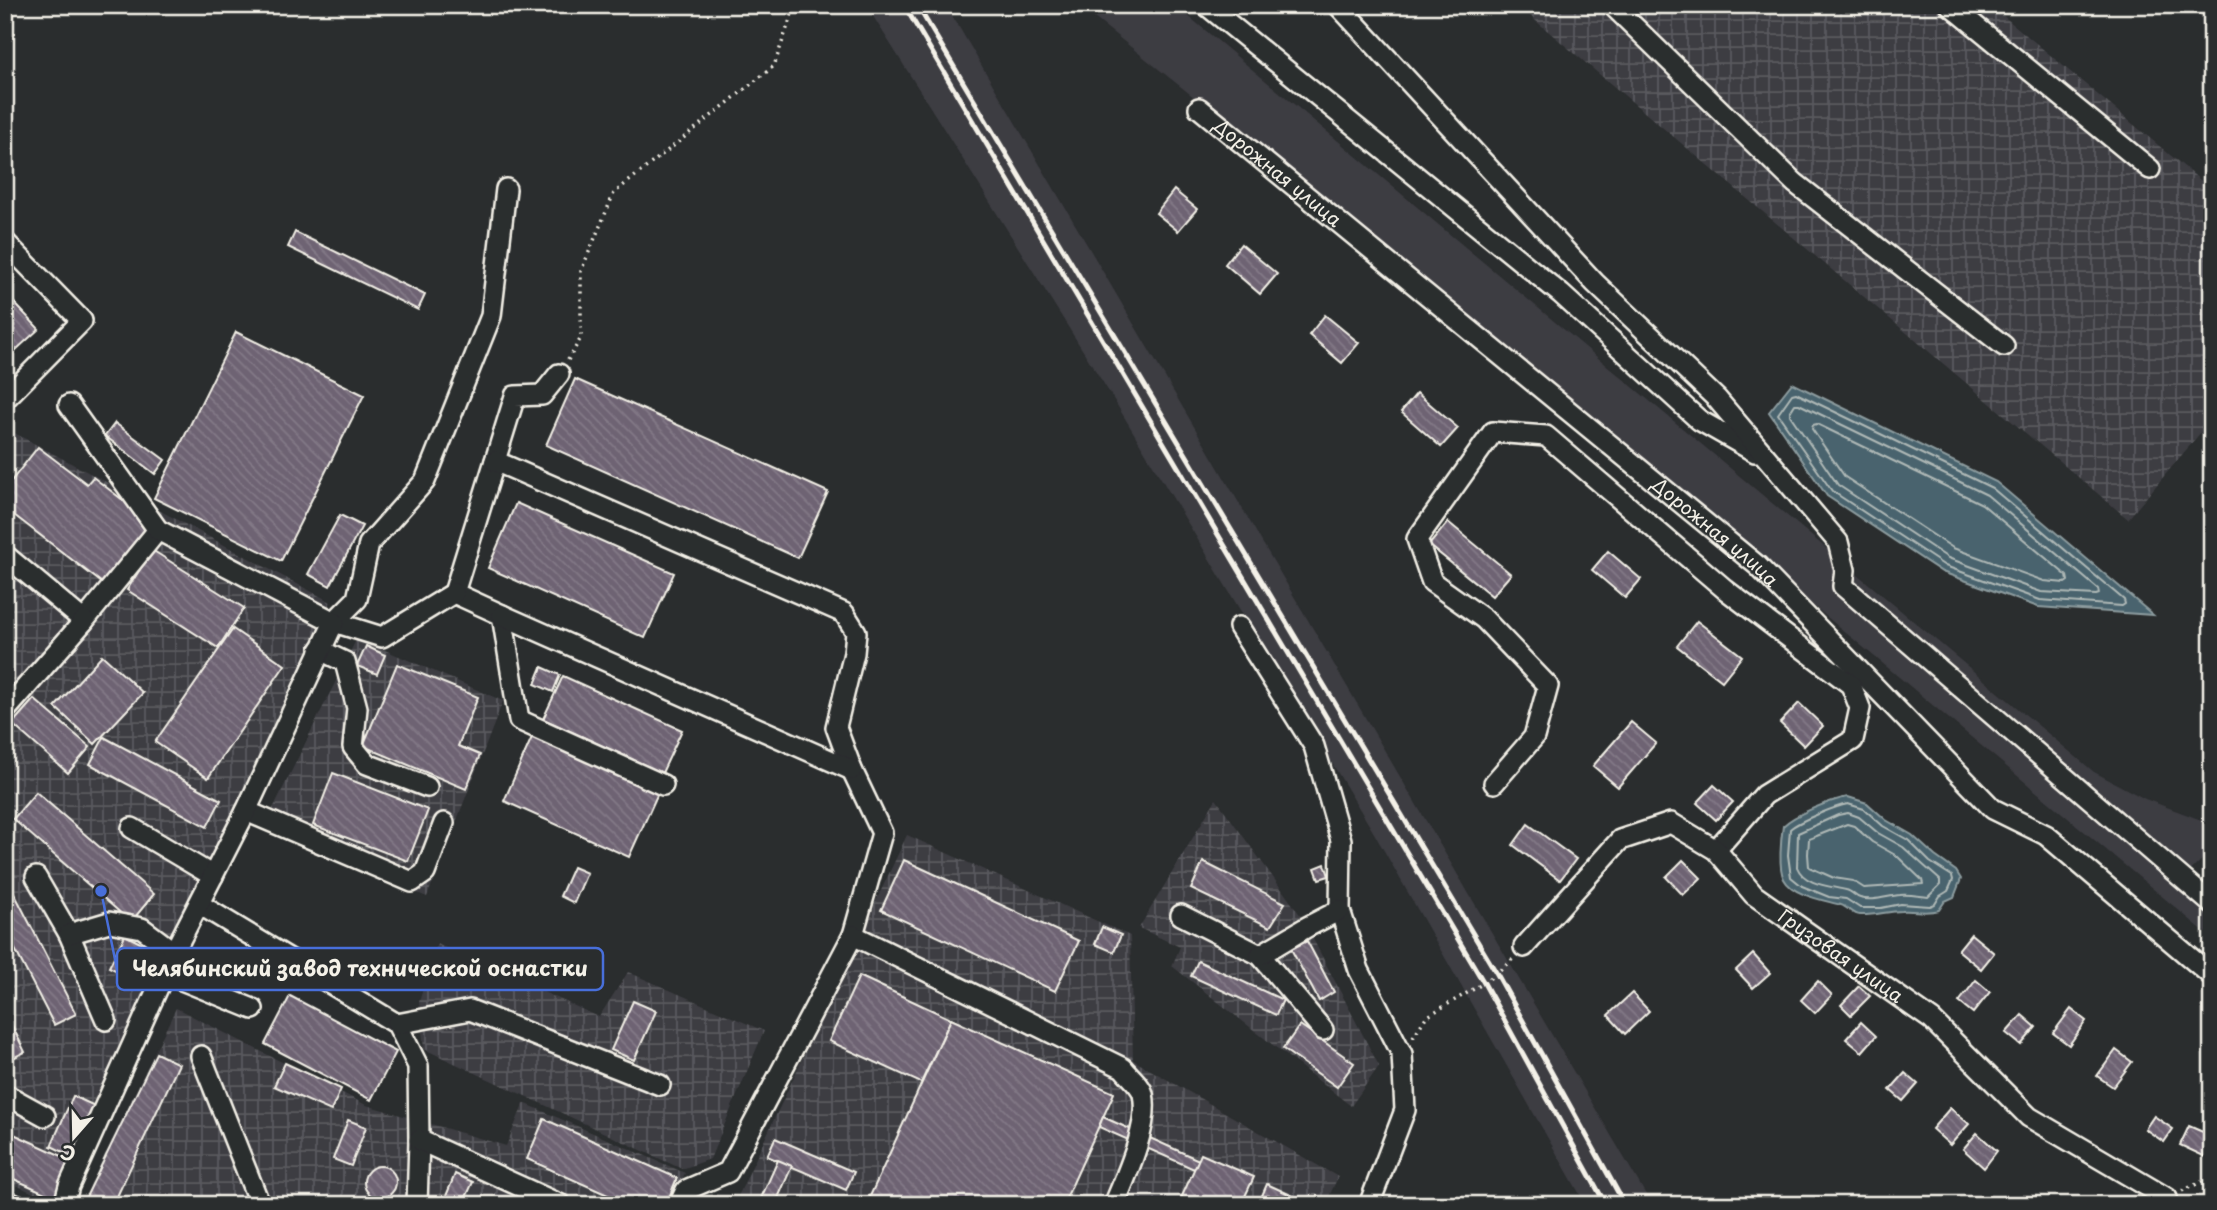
<svg xmlns="http://www.w3.org/2000/svg" width="2217" height="1210" viewBox="0 0 2217 1210" font-family="'Playpen Sans',sans-serif">
	<style>
		.built { fill: #3e3d43 }
		.industrial { fill: url(#industrial-grid) }
		.water { fill: #49646e; stroke: #8d9c9f; stroke-width: 2 }
		.lines { fill: none; stroke-linecap: round; stroke-linejoin: round }
		.shore { stroke: #b0b9b7; stroke-width: 2 }
		.building { fill: url(#building-back-hatch); stroke: #f4f1e8; stroke-width: 2 }
		.minor-casing { stroke: #f4f1e8; stroke-width: 24 }
		.path { stroke: #f4f1e8; stroke-width: 3.5; stroke-dasharray: 2 5; stroke-linecap: butt }
		.minor { stroke: #2a2d2e; stroke-width: 19 }
		.rail { stroke: #f4f1e8; stroke-width: 5 }
		.labels { text-anchor: middle; stroke-width: 6; stroke-linejoin: round; paint-order: stroke }
		.street-label { font-size: 19px; fill: #f4f1e8; stroke: #2a2d2e }
		.leader { fill: none; stroke: #486fdb; stroke-width: 2.5 }
		.callout-dot { fill: #486fdb; stroke: #2a2d2e; stroke-width: 2.5 }
		.callout { fill: #2a2d2e; stroke: #486fdb; stroke-width: 2.5 }
		.callout-label { font-size: 21px; text-anchor: middle; font-weight: bold; fill: #f4f1e8 }
	</style>
	<defs>
		<pattern id="industrial-grid" width="8" height="8" patternUnits="userSpaceOnUse" patternTransform="scale(1.75)"><rect width="8" height="8" fill="#3e3d43"/><path d="M0 4h8M4 0v8" fill="none" stroke="#5a5a5e"/></pattern>
		<pattern id="building-back-hatch" width="6" height="6" patternUnits="userSpaceOnUse" patternTransform="scale(1.75)"><rect width="6" height="6" fill="#6e6373"/><path d="M-1 5l2 2M0 0l6 6M5-1l2 2" fill="none" stroke="#837a87"/></pattern>
	</defs>
	<rect width="100%" height="100%" fill="#2a2d2e"/>
	<filter id="ink" filterUnits="userSpaceOnUse"><feTurbulence type="fractalNoise" baseFrequency=".0143" numOctaves="2"/><feDisplacementMap in="SourceGraphic" scale="14" xChannelSelector="R" yChannelSelector="G"/><feConvolveMatrix kernelMatrix="1 2 1 2 8 2 1 2 1" color-interpolation-filters="sRGB"/></filter>
	<g filter="url(#ink)">
		<g class="built">
			<polygon points="866,5 944,5 956,22 1652,1205 1586,1205 1374,833 1114,400"/>
			<polygon points="1078,5 1175,5 2094,772 2145,799 2212,824 2212,850 2183,878 2212,902 2212,938 1405,265"/>
		</g>
		<g class="industrial">
			<polygon points="1517,5 1990,5 2212,190 2212,419 2128,519"/>
			<polygon points="5,428 331,602 51,1201 5,1180"/>
			<polygon points="357,638 503,701 427,897 263,829"/>
			<polygon points="1216,799 1301,916 1379,1066 1351,1106 1172,966 1180,947 1139,928"/>
			<polygon points="907,835 1130,936 1133,1060 1338,1177 1325,1205 734,1205"/>
			<polygon points="437,944 599,1017 628,972 764,1031 710,1159 682,1169 424,1049 419,1002"/>
			<polygon points="176,1008 366,1105 506,1146 524,1103 685,1173 671,1205 92,1205 83,1200"/>
		</g>
		<g class="water">
			<polygon points="1792,383 1996,482 2153,615 2038,607 1942,572 1827,496 1769,412"/>
			<path d="M1848,797L1867,803L1886,820L1912,835L1935,856L1956,871L1961,879L1954,897L1945,901L1939,910C1926,914 1915,910 1902,911C1888,911 1874,916 1859,915C1852,915 1848,907 1841,905C1824,900 1793,896 1784,879C1778,868 1781,838 1783,826C1795,814 1831,800 1848,797Z"/>
		</g>
		<g class="lines">
			<g class="shore">
				<polygon points="1796,393 1992,488 2124,600 2125,604 2122,606 2040,600 1945,566 1832,491 1778,414 1792,394"/>
				<polygon points="1795,404 1799,404 1987,495 2098,589 2099,594 2096,595 2041,592 1948,558 1838,485 1790,415 1790,412"/>
				<polygon points="1817,424 1982,504 2067,576 2068,581 2065,583 2044,581 1953,548 1845,477 1812,429 1813,425"/>
				<path d="M1848,804L1864,809L1883,826L1908,840L1930,862L1952,876L1953,880L1948,891L1940,896L1935,904L1930,906L1901,904L1881,908H1860L1846,899L1829,897L1802,886L1791,877L1788,855L1790,829C1799,821 1836,806 1848,804Z"/>
				<path d="M1848,813L1859,817L1878,833L1903,847L1940,880V885L1928,897C1918,896 1909,894 1900,895C1887,896 1873,902 1860,898C1855,897 1852,891 1846,890C1830,886 1804,885 1797,867L1798,833L1838,815Z"/>
				<polygon points="1847,824 1854,826 1872,842 1897,856 1922,880 1923,884 1864,888 1853,881 1834,878 1809,867 1808,854 1809,839"/>
			</g>
		</g>
		<g class="building">
			<polygon points="1174,190 1197,209 1178,231 1156,213"/>
			<polygon points="295,232 425,295 418,310 288,247"/>
			<polygon points="1241,244 1277,274 1260,294 1225,264"/>
			<polygon points="5,293 39,329 5,360"/>
			<polygon points="1325,315 1359,343 1342,363 1309,335"/>
			<polygon points="236,332 364,395 281,561 154,498"/>
			<polygon points="575,379 828,492 798,558 546,445"/>
			<polygon points="1417,393 1458,428 1441,447 1401,412"/>
			<polygon points="115,423 165,460 155,474 105,436"/>
			<polygon points="38,447 87,484 93,477 154,524 106,586 5,508 5,489"/>
			<polygon points="516,503 674,573 645,638 488,568"/>
			<polygon points="340,515 362,526 330,586 308,574"/>
			<polygon points="1448,522 1511,574 1492,596 1429,545"/>
			<polygon points="152,550 244,608 218,648 127,590"/>
			<polygon points="1608,551 1641,579 1625,598 1592,570"/>
			<polygon points="1697,621 1742,656 1722,681 1677,646"/>
			<polygon points="233,629 285,665 208,778 155,742"/>
			<polygon points="366,646 385,655 377,674 357,666"/>
			<polygon points="102,655 143,693 95,744 55,707"/>
			<polygon points="397,664 478,697 458,746 480,755 466,789 363,746"/>
			<polygon points="542,667 560,675 553,692 535,684"/>
			<polygon points="563,676 682,730 662,773 543,719"/>
			<polygon points="34,699 90,747 68,773 12,724"/>
			<polygon points="1799,703 1823,726 1804,746 1780,723"/>
			<polygon points="1631,722 1656,743 1618,787 1593,766"/>
			<polygon points="104,737 221,800 207,827 90,764"/>
			<polygon points="532,737 658,793 629,857 504,801"/>
			<polygon points="333,773 428,810 408,861 313,825"/>
			<polygon points="1714,785 1733,802 1716,820 1697,803"/>
			<polygon points="36,792 154,894 131,922 13,819"/>
			<polygon points="1528,824 1576,859 1560,880 1513,845"/>
			<polygon points="904,860 1079,941 1055,991 881,910"/>
			<polygon points="1683,860 1701,878 1683,895 1666,877"/>
			<polygon points="1203,862 1285,903 1270,927 1191,889"/>
			<polygon points="1325,864 1329,876 1319,879 1315,868"/>
			<polygon points="573,867 587,873 574,903 560,896"/>
			<polygon points="8,881 76,1014 54,1025 5,930 5,882"/>
			<polygon points="1102,927 1121,935 1114,952 1095,944"/>
			<polygon points="1971,934 1994,953 1981,969 1958,950"/>
			<polygon points="125,935 146,946 130,977 109,967"/>
			<polygon points="1307,941 1334,992 1319,1001 1291,949"/>
			<polygon points="1753,954 1770,973 1753,988 1736,970"/>
			<polygon points="1198,961 1283,1000 1276,1015 1191,976"/>
			<polygon points="859,976 951,1019 921,1083 829,1041"/>
			<polygon points="1976,980 1990,992 1973,1013 1959,1002"/>
			<polygon points="1818,981 1832,995 1815,1013 1801,1000"/>
			<polygon points="1859,986 1870,996 1851,1015 1841,1005"/>
			<polygon points="1632,993 1649,1011 1625,1034 1608,1015"/>
			<polygon points="290,996 396,1052 371,1100 265,1044"/>
			<polygon points="633,1001 656,1011 634,1060 611,1050"/>
			<polygon points="2071,1009 2086,1021 2069,1045 2053,1033"/>
			<polygon points="5,1011 25,1052 5,1062"/>
			<polygon points="2022,1015 2036,1027 2021,1045 2006,1033"/>
			<polygon points="951,1019 1114,1093 1063,1205 866,1205"/>
			<polygon points="1861,1022 1876,1036 1862,1052 1846,1039"/>
			<polygon points="1300,1025 1354,1063 1337,1087 1283,1049"/>
			<polygon points="2116,1050 2132,1062 2113,1087 2097,1076"/>
			<polygon points="156,1053 179,1064 113,1205 103,1205 86,1197"/>
			<polygon points="285,1063 341,1089 331,1111 274,1086"/>
			<polygon points="1905,1073 1918,1084 1903,1101 1890,1090"/>
			<polygon points="73,1096 97,1107 74,1157 51,1146"/>
			<polygon points="1950,1108 1969,1124 1950,1145 1932,1129"/>
			<polygon points="2154,1116 2173,1129 2164,1142 2145,1129"/>
			<polygon points="1103,1117 1199,1160 1194,1169 1099,1127"/>
			<polygon points="544,1119 677,1178 666,1205 630,1205 527,1159"/>
			<polygon points="348,1120 366,1127 351,1166 333,1159"/>
			<polygon points="2189,1126 2212,1136 2210,1159 2180,1145"/>
			<polygon points="5,1130 73,1161 56,1198 5,1175"/>
			<polygon points="1977,1133 1997,1151 1984,1168 1963,1149"/>
			<polygon points="775,1138 854,1172 846,1190 767,1156"/>
			<polygon points="1201,1154 1254,1177 1241,1205 1178,1205"/>
			<polygon points="778,1160 792,1166 775,1205 758,1205"/>
			<circle cx="380" cy="1182" r="16"/>
			<polygon points="455,1174 473,1182 463,1204 446,1196"/>
			<polygon points="1267,1184 1304,1201 1302,1205 1258,1205"/>
			<polygon points="493,1198 509,1205 490,1205"/>
		</g>
		<g class="lines">
			<defs>
				<g id="minor">
					<polyline points="1206,5 1561,294 1699,420 1755,452"/>
					<polyline points="1338,5 1595,283 1717,399 1838,542 1845,570 1843,586 2212,904"/>
					<polyline points="1612,5 1795,183 2004,346"/>
					<polyline points="1950,5 2150,169"/>
					<path id="s1" d="M1199,108L1758,566L1993,809L2046,835L2212,976"/>
					<polyline points="5,242 82,321 5,399"/>
					<polyline points="559,374 542,395 515,396 454,593 502,615 519,720 663,785"/>
					<polyline points="495,461 844,613 856,632 854,653 836,727 852,770 882,833 853,935"/>
					<polyline points="5,555 84,621 158,530"/>
					<polyline points="454,593 382,637 334,622 357,599 369,544 425,481 491,316 506,189"/>
					<polyline points="502,615 852,770"/>
					<polyline points="1239,627 1314,746 1341,840 1340,910 1359,970 1402,1054 1405,1110 1369,1205"/>
					<polyline points="320,650 345,662 357,708 353,747 367,764 427,787"/>
					<polyline points="5,711 84,621"/>
					<polyline points="1494,783 1534,737 1548,686 1484,619 1432,582 1417,539 1493,432 1546,436 1726,590 1851,685 1860,708 1853,740 1764,795 1716,850"/>
					<polyline points="246,811 412,882 425,873 444,823"/>
					<polyline points="132,828 213,876"/>
					<polyline points="36,877 69,934 106,1020"/>
					<polyline points="199,904 397,1024 418,1066 419,1140 417,1205"/>
					<polyline points="1181,915 1260,955 1323,1030"/>
					<polyline points="69,934 109,922 142,928 174,952"/>
					<path id="s2" d="M1524,947L1620,840L1671,823L1716,850L1754,895L1932,1020L2029,1117L2167,1198L2169,1205"/>
					<polyline points="1260,955 1307,927 1340,910"/>
					<polyline points="164,973 253,1009"/>
					<polyline points="397,1024 470,1010 660,1085"/>
					<polyline points="201,1056 260,1205"/>
					<polyline points="5,1094 45,1116"/>
					<polyline points="419,1140 561,1205"/>
					<polyline points="5,1200 15,1205"/>
					<polyline points="64,1205 69,1186 174,952 246,811 334,622 158,530 69,405"/>
					<path d="M679,1205L686,1190L728,1172L853,935L1123,1068C1129,1076 1141,1085 1143,1094C1150,1124 1126,1176 1114,1205"/>
				</g>
			</defs>
			<use href="#minor" class="minor-casing"/>
			<g class="path">
				<polyline points="568,360 581,338 581,271 614,193 774,66 795,5"/>
				<polyline points="1413,1037 1426,1017 1484,983 1513,959"/>
				<polyline points="2182,1191 2212,1177"/>
			</g>
			<use href="#minor" class="minor"/>
			<g class="rail">
				<polyline points="904,5 1484,983 1606,1205"/>
				<polyline points="917,5 1497,974 1625,1205"/>
			</g>
		</g>
	</g>
	<g class="labels">
		<g class="street-label">
			<text dy="7" stroke="none"><textPath href="#s1" startOffset="102">Дорожная улица</textPath></text>
			<text dy="7" stroke="none"><textPath href="#s1" startOffset="668">Дорожная улица</textPath></text>
			<text dy="7" stroke="none"><textPath href="#s2" startOffset="415">Грузовая улица</textPath></text>
		</g>
	</g>
	<path class="leader" d="M101 891L117 969"/>
	<circle class="callout-dot" cx="101" cy="891" r="7"/>
	<rect class="callout" x="117" y="948" width="486" height="42" rx="7"/>
	<g class="callout-label">
		<text x="360" y="976">Челябинский завод технической оснастки</text>
	</g>
	<rect width="2217" height="1210" fill="none" stroke="#2a2d2e" stroke-width="28"/>
	<rect x="14" y="14" width="2189" height="1182" fill="none" stroke="#f4f1e8" stroke-width="2.5" filter="url(#ink)"/>
	<g transform="translate(74 1137) rotate(200)" stroke="#2a2d2e" stroke-width="5" paint-order="stroke">
	<path d="M0-5L12 26L0 18L-12 26Z" fill="#f4f1e8"/>
	<text y="-10" font-size="19" font-weight="bold" text-anchor="middle" fill="#f4f1e8">С</text>
	</g>
</svg>
